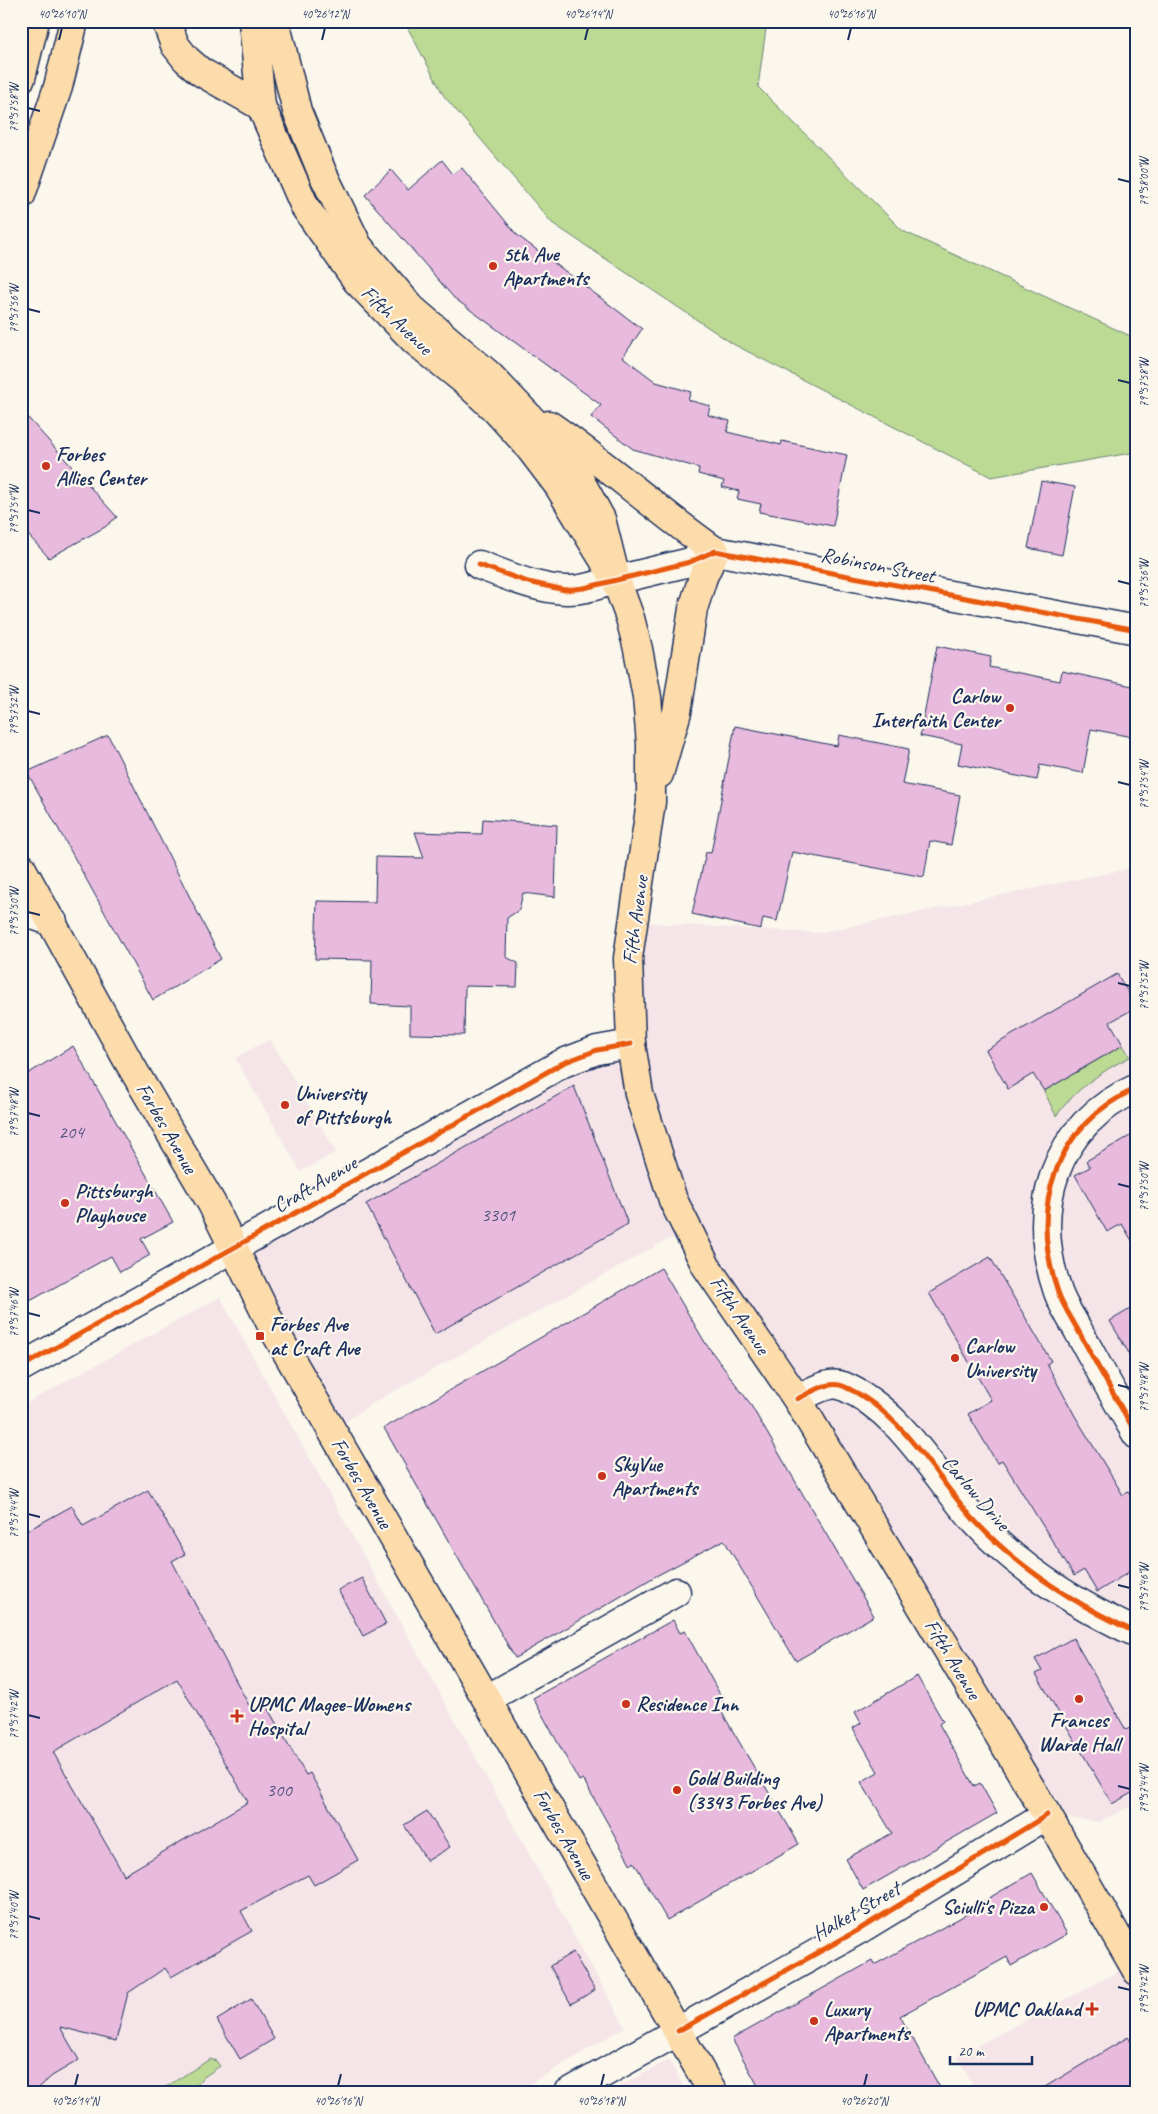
<svg xmlns="http://www.w3.org/2000/svg" width="1158" height="2114" viewBox="0 0 1158 2114" font-family="Caveat,sans-serif">
	<style>
		.built { fill: #f5e5e8 }
		.green { fill: #bcda93; stroke: #6c8478 }
		.building { fill: #e8badd; stroke: #1b2f5e; fill-rule: evenodd }
		.lines { fill: none; stroke-linecap: round; stroke-linejoin: round }
		.street-casing { stroke: #1b2f5e; stroke-width: 31 }
		.secondary-casing { stroke: #1b2f5e; stroke-width: 31 }
		.primary-casing { stroke: #1b2f5e; stroke-width: 31 }
		.highway-casing { stroke: #1b2f5e; stroke-width: 31 }
		.street { stroke: #fbf7ec; stroke-width: 28 }
		.secondary { stroke: #fbf7ec; stroke-width: 28 }
		.primary { stroke: #fddcac; stroke-width: 28 }
		.highway { stroke: #fddcac; stroke-width: 28 }
		.cycleway-casing { stroke: #fbf7ec; stroke-width: 8 }
		.cycleway { stroke: #e8590c; stroke-width: 5 }
		.ticks { fill: none; stroke: #1b2f5e; stroke-width: 2 }
		.poi-dot { fill: #c8321e; stroke: #fbf7ec; stroke-width: 2 }
		.labels { text-anchor: middle; stroke-width: 4.5; stroke-linejoin: round; paint-order: stroke }
		.number-label { font-size: 19px; fill: #4e527e }
		.poi-label { font-size: 21px; font-weight: bold; fill: #1b2f5e; stroke: #fbf7ec; text-anchor: start }
		.street-label { font-size: 21px; fill: #1b2f5e; stroke: #fbf7ec }
		.neatline { fill: none; stroke: #1b2f5e; stroke-width: 2 }
		.ticks-label { font-size: 12px; text-anchor: middle; fill: #1b2f5e }
	</style>
	<rect width="100%" height="100%" fill="#fbf7ec"/>
	<filter id="ink" filterUnits="userSpaceOnUse"><feTurbulence type="fractalNoise" baseFrequency=".02" numOctaves="2"/><feDisplacementMap in="SourceGraphic" scale="10" xChannelSelector="R" yChannelSelector="G"/><feConvolveMatrix kernelMatrix="1 2 1 2 8 2 1 2 1" color-interpolation-filters="sRGB"/></filter>
	<g filter="url(#ink)">
		<g class="built">
			<polygon points="1137,867 1137,1803 1099,1822 1047,1815 760,1338 672,1237 373,1403 332,1431 235,1248 563,1063 631,1044 634,922 818,933"/>
			<polygon points="270,1039 336,1152 301,1172 235,1058"/>
			<polygon points="220,1297 625,2027 515,2093 21,2093 21,1406"/>
			<polygon points="1137,1962 1137,2093 977,2093 957,2056"/>
			<polygon points="669,2060 687,2093 607,2093"/>
		</g>
		<g class="green">
			<polygon points="404,21 767,21 758,87 903,231 1137,339 1137,452 991,477 733,344 552,223 444,96"/>
			<path d="M1123,1045L1130,1057C1101,1071 1075,1090 1056,1116L1044,1091Z"/>
			<polygon points="210,2059 216,2061 220,2066 201,2079 190,2093 156,2093 157,2089 166,2087"/>
		</g>
		<g class="building">
			<polygon points="442,160 453,174 462,168 517,235 642,329 623,357 656,382 691,392 688,400 710,406 708,415 730,421 727,432 781,445 782,441 847,455 833,526 759,512 761,504 737,499 739,491 722,487 724,481 698,474 699,468 633,449 591,417 601,405 454,298 365,195 391,170 408,190"/>
			<polygon points="21,410 117,517 105,527 49,558 21,527"/>
			<polygon points="1041,481 1075,487 1062,555 1028,548"/>
			<polygon points="937,646 991,657 989,667 1060,681 1062,671 1137,687 1137,738 1091,729 1083,773 1040,765 1037,780 958,764 962,744 920,736"/>
			<polygon points="735,726 837,746 839,735 909,749 902,784 960,795 951,845 930,841 924,877 792,852 777,921 763,918 761,929 692,914 706,852 711,853"/>
			<polygon points="108,735 221,959 153,1000 27,772"/>
			<polygon points="483,819 557,825 555,897 523,893 519,910 507,918 506,957 518,963 517,987 465,986 464,1035 410,1034 410,1006 371,1004 372,960 315,959 317,901 375,902 376,857 424,858 415,832 482,834"/>
			<polygon points="1117,974 1137,1007 1110,1022 1123,1045 1044,1091 1033,1074 1008,1089 986,1050"/>
			<polygon points="73,1046 173,1222 141,1239 150,1255 120,1272 111,1256 21,1306 21,1078"/>
			<polygon points="574,1086 628,1224 435,1334 366,1204"/>
			<polygon points="1137,1132 1137,1249 1122,1224 1107,1232 1075,1175 1090,1167 1086,1161"/>
			<polygon points="990,1257 1051,1361 1047,1364 1075,1416 1123,1495 1128,1491 1137,1505 1137,1567 1097,1592 1084,1570 1074,1576 1002,1460 997,1463 968,1414 991,1400 929,1293"/>
			<polygon points="661,1268 706,1344 749,1402 874,1616 796,1661 724,1540 656,1576 515,1658 384,1428"/>
			<polygon points="1137,1305 1137,1367 1110,1321"/>
			<path d="M148,1490L185,1554L172,1561L251,1709L264,1702L306,1775L310,1773L358,1860L314,1885L308,1875L241,1911L252,1931L171,1977L165,1968L128,1993L116,2041L60,2027L79,2060L52,2076L33,2093H21V1534L72,1506L83,1526ZM177,1679L248,1802L124,1875L53,1752Z"/>
			<polygon points="362,1578 386,1624 363,1636 338,1590"/>
			<polygon points="673,1620 680,1633 685,1631 723,1700 717,1704 799,1844 667,1920 634,1862 631,1865 583,1779 579,1781 533,1698"/>
			<polygon points="1073,1638 1126,1730 1137,1724 1137,1790 1112,1804 1036,1674 1042,1671 1035,1659"/>
			<polygon points="917,1676 943,1721 939,1724 974,1786 980,1783 997,1813 863,1890 846,1859 892,1833 861,1782 878,1772 853,1728 861,1723 855,1712"/>
			<polygon points="427,1811 450,1847 427,1861 404,1825"/>
			<polygon points="1032,1873 1067,1934 1011,1966 1007,1957 900,2016 943,2093 762,2093 732,2039 872,1961 874,1965 978,1908 977,1905"/>
			<polygon points="573,1952 595,1990 571,2004 550,1966"/>
			<polygon points="251,1999 274,2039 240,2059 217,2020"/>
			<polygon points="1128,2037 1137,2051 1137,2093 1035,2093"/>
		</g>
		<g class="lines">
			<defs>
				<g id="street">
					<path d="M479,565C506,575 536,589 566,590C583,591 600,584 616,580"/>
					<polyline points="21,911 53,922"/>
					<path d="M1137,1088C1053,1126 1029,1208 1058,1292C1063,1306 1072,1319 1079,1332C1098,1367 1117,1401 1137,1435"/>
					<path d="M797,1399C810,1393 828,1380 843,1386C902,1411 934,1476 975,1521C1020,1570 1077,1605 1137,1633"/>
					<polyline points="487,1699 676,1592"/>
				</g>
				<g id="secondary">
					<polyline points="616,580 690,562 715,551 1137,630"/>
					<polyline points="21,1367 563,1063 597,1050 631,1044"/>
					<polyline points="568,2093 860,1929 1047,1815"/>
				</g>
				<g id="primary">
					<polyline points="253,21 261,106"/>
					<polyline points="275,21 297,111 322,172 358,246 412,309 489,375 550,439 579,479 601,519 614,571"/>
					<polyline points="21,78 35,21"/>
					<polyline points="21,195 58,87 74,21"/>
					<path d="M549,425C606,464 658,511 715,551"/>
				</g>
				<g id="highway">
					<polyline points="166,21 175,45 186,59 201,72 261,106 305,207 357,281 415,341 466,382 495,409 526,443 558,485 616,580 630,618 638,649 647,697 651,744 651,802 628,958 631,1044 639,1094 673,1200 706,1266 797,1399 1047,1815 1137,1971"/>
					<polyline points="659,774 677,712 693,609 703,577 715,551"/>
					<polyline points="21,867 127,1059 212,1204 274,1330 713,2093"/>
				</g>
			</defs>
			<use href="#street" class="street-casing"/>
			<use href="#secondary" class="secondary-casing"/>
			<use href="#primary" class="primary-casing"/>
			<use href="#highway" class="highway-casing"/>
			<use href="#street" class="street"/>
			<use href="#secondary" class="secondary"/>
			<use href="#primary" class="primary"/>
			<use href="#highway" class="highway"/>
			<defs>
				<g id="cycleway">
					<polyline points="479,565 528,582 565,590 584,588 690,562 715,551 1137,630"/>
					<path d="M1137,1088C1053,1126 1029,1208 1058,1292C1063,1306 1072,1319 1079,1332C1098,1367 1117,1401 1137,1435"/>
					<polyline points="21,1367 563,1063 597,1050 631,1044"/>
					<path d="M797,1399C810,1393 828,1380 843,1386C902,1411 934,1476 975,1521C1020,1570 1077,1605 1137,1633"/>
					<polyline points="678,2031 860,1929 1047,1815"/>
				</g>
			</defs>
			<use href="#cycleway" class="cycleway-casing"/>
			<use href="#cycleway" class="cycleway"/>
		</g>
	</g>
	<path class="ticks" d="M59,40L62,28M322,40L325,28M585,40L588,28M848,40L851,28M28,108L40,111M1118,179L1130,182M28,309L40,312M1118,380L1130,383M28,510L40,513M1118,581L1130,584M28,711L40,714M1118,782L1130,785M28,912L40,915M1118,983L1130,986M28,1113L40,1116M1118,1184L1130,1187M28,1313L40,1316M1118,1385L1130,1388M28,1514L40,1517M1118,1585L1130,1588M28,1715L40,1718M1118,1786L1130,1789M28,1916L40,1919M1118,1987L1130,1990M75,2086L78,2074M338,2086L341,2074M601,2086L604,2074M864,2086L867,2074"/>
	<g class="poi-dot">
		<circle cx="493" cy="266" r="5"/>
		<circle cx="46" cy="466" r="5"/>
		<circle cx="1010" cy="708" r="5"/>
		<circle cx="285" cy="1105" r="5"/>
		<circle cx="65" cy="1203" r="5"/>
		<rect x="255" y="1331" width="10" height="10" rx="2.5"/>
		<circle cx="955" cy="1358" r="5"/>
		<circle cx="602" cy="1476" r="5"/>
		<circle cx="1079" cy="1699" r="5"/>
		<circle cx="626" cy="1704" r="5"/>
		<path d="M234.5 1708.5h5v5h5v5h-5v5h-5v-5h-5v-5h5z"/>
		<circle cx="677" cy="1790" r="5"/>
		<circle cx="1044" cy="1907" r="5"/>
		<path d="M1089.5 2001.5h5v5h5v5h-5v5h-5v-5h-5v-5h5z"/>
		<circle cx="814" cy="2021" r="5"/>
	</g>
	<g class="labels">
		<g class="number-label">
			<text x="71" y="1138">204</text>
			<text x="498" y="1221">3301</text>
			<text x="279" y="1796">300</text>
		</g>
		<g class="poi-label">
			<text x="503" y="261">5th Ave<tspan x="503" dy="24">Apartments</tspan></text>
			<text x="56" y="461">Forbes<tspan x="56" dy="24">Allies Center</tspan></text>
			<text x="1000" y="703" text-anchor="end">Carlow<tspan x="1000" dy="24">Interfaith Center</tspan></text>
			<text x="295" y="1100">University<tspan x="295" dy="24">of Pittsburgh</tspan></text>
			<text x="75" y="1198">Pittsburgh<tspan x="75" dy="24">Playhouse</tspan></text>
			<text x="270" y="1331">Forbes Ave<tspan x="270" dy="24">at Craft Ave</tspan></text>
			<text x="965" y="1353">Carlow<tspan x="965" dy="24">University</tspan></text>
			<text x="612" y="1471">SkyVue<tspan x="612" dy="24">Apartments</tspan></text>
			<text x="248" y="1711">UPMC Magee-Womens<tspan x="248" dy="24">Hospital</tspan></text>
			<text x="636" y="1711">Residence Inn</text>
			<text x="1079" y="1727" text-anchor="middle">Frances<tspan x="1079" dy="24">Warde Hall</tspan></text>
			<text x="687" y="1785">Gold Building<tspan x="687" dy="24">(3343 Forbes Ave)</tspan></text>
			<text x="1034" y="1914" text-anchor="end">Sciulli's Pizza</text>
			<text x="824" y="2016">Luxury<tspan x="824" dy="24">Apartments</tspan></text>
			<text x="1081" y="2016" text-anchor="end">UPMC Oakland</text>
		</g>
		<g class="street-label">
			<text transform="translate(397 320) rotate(44)" y="7">Fifth Avenue</text>
			<text transform="translate(878 565) rotate(11)" y="7">Robinson Street</text>
			<text transform="translate(635 920) rotate(-82)" y="7">Fifth Avenue</text>
			<text transform="translate(167 1128) rotate(60)" y="7">Forbes Avenue</text>
			<text transform="translate(315 1184) rotate(-30)" y="7">Craft Avenue</text>
			<text transform="translate(740 1315) rotate(56)" y="7">Fifth Avenue</text>
			<text transform="translate(362 1483) rotate(60)" y="7">Forbes Avenue</text>
			<text transform="translate(976 1493) rotate(49)" y="7">Carlow Drive</text>
			<text transform="translate(953 1659) rotate(59)" y="7">Fifth Avenue</text>
			<text transform="translate(564 1834) rotate(60)" y="7">Forbes Avenue</text>
			<text transform="translate(856 1911) rotate(-30)" y="7">Halket Street</text>
		</g>
	</g>
	<rect width="1158" height="2114" fill="none" stroke="#fbf7ec" stroke-width="55"/>
	<path d="M950 2056v8h82v-8" fill="none" stroke="#1b2f5e" stroke-width="2.5"/>
	<text x="958" y="2056" font-size="15" fill="#1b2f5e" stroke="#fbf7ec" stroke-width="4" paint-order="stroke">20 m</text>
	<rect x="28" y="28" width="1102" height="2058" class="neatline"/>
	<g class="ticks-label">
		<text x="62" y="18">40°26'10"N</text>
		<text x="325" y="18">40°26'12"N</text>
		<text x="588" y="18">40°26'14"N</text>
		<text x="851" y="18">40°26'16"N</text>
		<text transform="translate(14 108) rotate(-90)" y="4">79°57'58"W</text>
		<text transform="translate(1144 182) rotate(-90)" y="4">79°58'00"W</text>
		<text transform="translate(14 309) rotate(-90)" y="4">79°57'56"W</text>
		<text transform="translate(1144 383) rotate(-90)" y="4">79°57'58"W</text>
		<text transform="translate(14 510) rotate(-90)" y="4">79°57'54"W</text>
		<text transform="translate(1144 584) rotate(-90)" y="4">79°57'56"W</text>
		<text transform="translate(14 711) rotate(-90)" y="4">79°57'52"W</text>
		<text transform="translate(1144 785) rotate(-90)" y="4">79°57'54"W</text>
		<text transform="translate(14 912) rotate(-90)" y="4">79°57'50"W</text>
		<text transform="translate(1144 986) rotate(-90)" y="4">79°57'52"W</text>
		<text transform="translate(14 1113) rotate(-90)" y="4">79°57'48"W</text>
		<text transform="translate(1144 1187) rotate(-90)" y="4">79°57'50"W</text>
		<text transform="translate(14 1313) rotate(-90)" y="4">79°57'46"W</text>
		<text transform="translate(1144 1388) rotate(-90)" y="4">79°57'48"W</text>
		<text transform="translate(14 1514) rotate(-90)" y="4">79°57'44"W</text>
		<text transform="translate(1144 1588) rotate(-90)" y="4">79°57'46"W</text>
		<text transform="translate(14 1715) rotate(-90)" y="4">79°57'42"W</text>
		<text transform="translate(1144 1789) rotate(-90)" y="4">79°57'44"W</text>
		<text transform="translate(14 1916) rotate(-90)" y="4">79°57'40"W</text>
		<text transform="translate(1144 1990) rotate(-90)" y="4">79°57'42"W</text>
		<text x="75" y="2105">40°26'14"N</text>
		<text x="338" y="2105">40°26'16"N</text>
		<text x="601" y="2105">40°26'18"N</text>
		<text x="864" y="2105">40°26'20"N</text>
	</g>
</svg>
